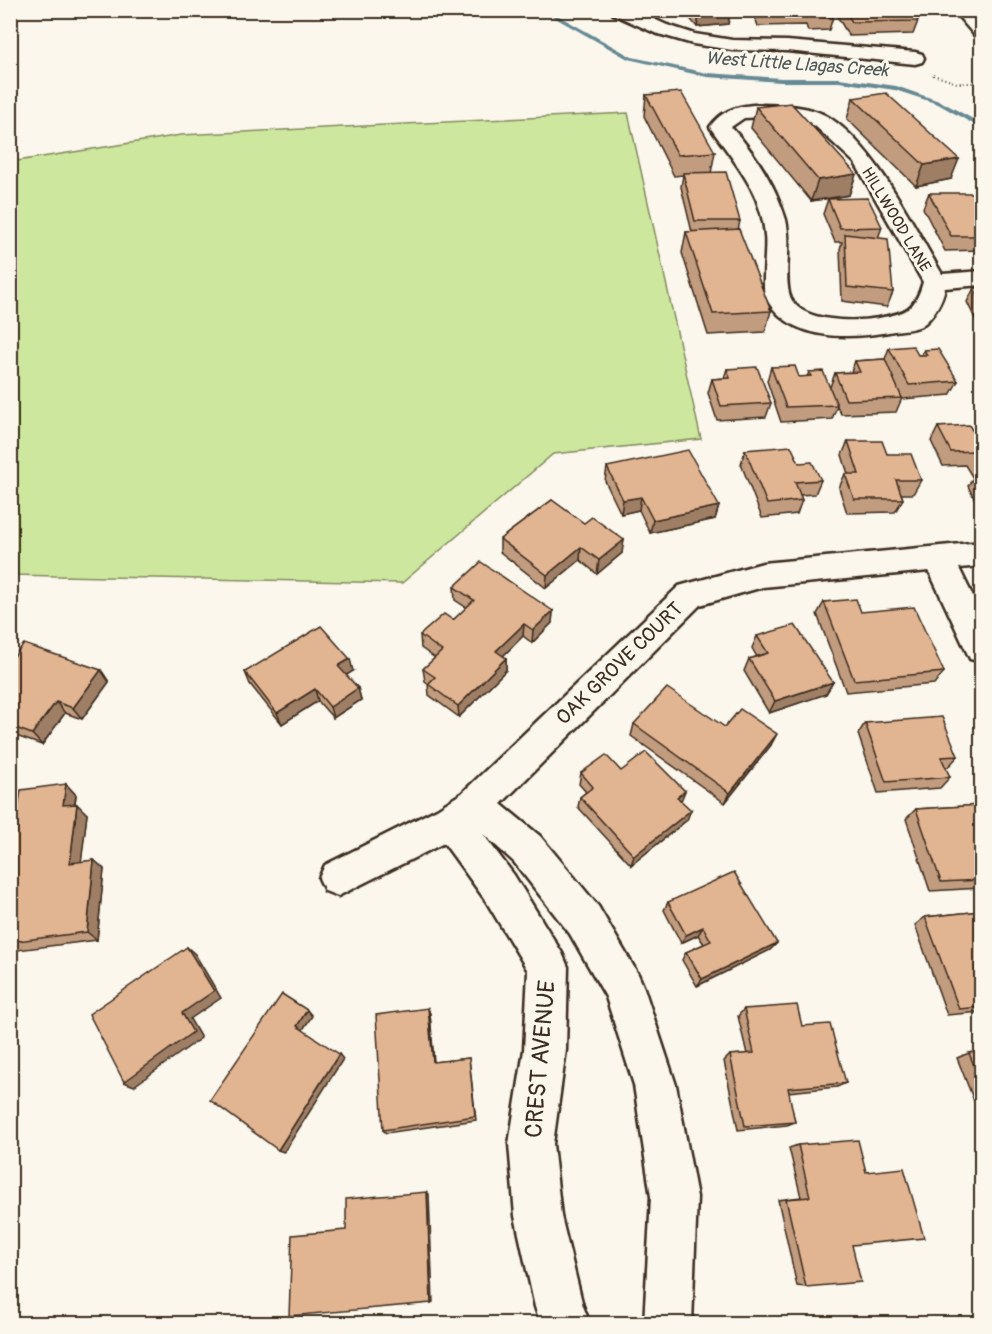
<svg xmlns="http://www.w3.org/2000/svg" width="992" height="1334" viewBox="0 0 992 1334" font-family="Pangolin,sans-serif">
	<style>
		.green { fill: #cde89e; stroke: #84895e; stroke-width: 1.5 }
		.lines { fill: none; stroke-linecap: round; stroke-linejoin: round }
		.stream { fill: #668994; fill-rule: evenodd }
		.minor-casing { stroke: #3b2a1e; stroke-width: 5 }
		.major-casing { stroke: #3b2a1e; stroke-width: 5 }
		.path { stroke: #3b2a1e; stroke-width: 2; stroke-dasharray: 1 3; stroke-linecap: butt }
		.minor { fill: #fbf7ec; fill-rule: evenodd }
		.major { fill: #fbf7ec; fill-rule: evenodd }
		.wall { fill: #c29c7e; stroke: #3b2a1e; stroke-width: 1.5 }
		.shaded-wall { fill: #9e7f66; stroke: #3b2a1e; stroke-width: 1.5 }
		.building { fill: #e2b592; stroke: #3b2a1e; stroke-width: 1.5 }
		.labels { text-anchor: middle; stroke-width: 6; stroke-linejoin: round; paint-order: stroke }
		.far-street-label { font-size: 16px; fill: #3b2a1e; stroke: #fbf7ec }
		.far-water-label { font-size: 18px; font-style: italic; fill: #505959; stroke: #fbf7ec }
		.street-label { font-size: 20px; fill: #3b2a1e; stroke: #fbf7ec }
		.near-street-label { font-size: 24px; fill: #3b2a1e; stroke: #fbf7ec }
	</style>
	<rect width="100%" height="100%" fill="#fbf7ec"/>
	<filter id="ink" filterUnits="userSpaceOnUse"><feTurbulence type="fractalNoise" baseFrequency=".0167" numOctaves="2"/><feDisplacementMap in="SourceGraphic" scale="12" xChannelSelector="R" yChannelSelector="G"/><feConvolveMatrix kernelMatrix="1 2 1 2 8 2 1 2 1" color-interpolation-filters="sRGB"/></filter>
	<g filter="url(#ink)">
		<polygon class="green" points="628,113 701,439 553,454 402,583 11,575 11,162 181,135"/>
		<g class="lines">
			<polygon class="stream" points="541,10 548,10 632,57 707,73 781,78 839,78 896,86 942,102 982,124 982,129 938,104 895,90 839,82 781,82 707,77 628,59"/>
			<defs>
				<g id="minor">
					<polygon points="611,10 634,10 667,25 695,34 732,40 787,41 915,52 922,54 924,58 922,62 915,64 787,51 732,50 693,44 655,33 613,14"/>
					<path d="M753,105C778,105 808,104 830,118C878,150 912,224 942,274L982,271V285L945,288C942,302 933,318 921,326C913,330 898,330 889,332C848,339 790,342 766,298C761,289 767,249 765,235C761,190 734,162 710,127C721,111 735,107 753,105ZM767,117L796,119L815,126L855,163L923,282C915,310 906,313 879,318C856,322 796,324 789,293C784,271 792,245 786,220C776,186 755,153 731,127L744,118Z"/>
					<polygon points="982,542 982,566 959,568 982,615 982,662 970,659 929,571 763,587 700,605 501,804 540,836 598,906 638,974 644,988 676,1085 697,1197 692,1324 644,1324 651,1197 634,1085 606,997 570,934 514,862 483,834 514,875 562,953 568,967 566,1050 553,1144 561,1216 583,1306 590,1324 541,1324 535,1307 515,1216 509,1144 524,1050 528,971 486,901 444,843 338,896 325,891 319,878 325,865 437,809 462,793 679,586 763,563"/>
				</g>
				<polygon id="major" points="953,10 971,10 982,22 982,38 976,37"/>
			</defs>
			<use href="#minor" class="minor-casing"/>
			<use href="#major" class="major-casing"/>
			<polyline class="path" points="933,75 957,83 982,83"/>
			<use href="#minor" class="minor"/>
			<use href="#major" class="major"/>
		</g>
		<g class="wall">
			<polygon points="683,10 731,10 728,24 697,27"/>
			<polygon points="752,10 829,10 833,17 829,30 808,31 806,25 758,26"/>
			<polygon points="838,10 911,10 918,21 913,34 849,36 837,16"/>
			<polygon points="646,95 715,152 711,173 740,221 738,230 771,311 765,332 708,335 682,253 686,232 692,232 681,187 683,175 674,176 644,116"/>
			<polygon points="853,98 951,179 916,186 847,119"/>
			<polygon points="756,107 856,174 849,195 811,201 751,128"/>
			<polygon points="929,193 981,206 981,250 945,251 923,208"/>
			<polygon points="828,199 882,227 878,238 893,292 887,307 842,301 840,249 842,242 835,242 823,214"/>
			<polygon points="974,288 981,288 981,331 967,302"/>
			<polygon points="889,348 918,355 921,355 924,350 958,381 950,395 903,399 902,398 896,412 841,414 837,406 832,419 781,422 767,381 771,367 799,377 807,377 809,372 830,387 835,373 851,372 855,361 885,359"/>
			<polygon points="727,369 771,403 766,417 717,420 708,393 712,379 724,378"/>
			<polygon points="938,427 972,430 981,430 981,504 977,504 968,486 973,478 965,465 943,466 931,441"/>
			<polygon points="848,441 887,454 921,480 913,494 901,494 903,499 895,512 847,513 839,488 845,474 848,474 842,455"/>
			<polygon points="745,450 799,463 821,480 815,494 800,495 802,500 797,514 762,518 741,464"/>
			<polygon points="607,467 719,506 715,519 650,533 639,510 621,514 605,481"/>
			<polygon points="552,500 622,553 597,574 580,560 546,588 500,552 500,539"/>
			<polygon points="454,587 553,611 552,623 532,643 523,636 503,656 506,658 506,670 459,717 429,695 428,684 425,681 423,669 435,658 421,648 420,635 453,620 467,608 455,600"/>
			<polygon points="824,602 861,612 944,672 934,684 846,692 817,614"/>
			<polygon points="757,636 833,682 826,694 769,713 744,671 749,659 757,657 752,648"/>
			<polygon points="10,661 101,670 109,682 82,719 65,713 42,745 10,734"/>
			<polygon points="353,671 346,675 358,688 361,700 333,718 318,701 282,724 250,684 245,672"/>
			<polygon points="865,723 958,756 948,767 945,767 950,777 940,788 878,793 858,734"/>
			<polygon points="634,724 725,727 771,745 725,803 631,736"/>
			<polygon points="621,771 687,820 631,865 578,807 580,797 586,792 579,784 581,773"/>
			<polygon points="66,784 76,795 75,804 87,814 81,862 94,860 104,869 97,940 10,951 10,854"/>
			<polygon points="981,805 981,888 930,891 906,819 916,809"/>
			<polygon points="668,902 777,943 770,950 697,986 682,960 686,952 704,944 698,935 681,943 664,910"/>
			<polygon points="981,911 981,1012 947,1015 915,925 925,917"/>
			<polygon points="428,1008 430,1014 434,1062 469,1058 476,1120 386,1133 383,1130"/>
			<polygon points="744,1009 802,1026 846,1083 837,1087 788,1092 795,1122 787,1125 738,1130 724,1061 730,1055 747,1054 738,1016"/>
			<polygon points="981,1051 981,1116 980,1116 957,1058 969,1053"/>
			<polygon points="798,1145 852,1245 806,1287 797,1286 778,1200 801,1197 789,1148"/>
		</g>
		<g class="shaded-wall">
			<polygon points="700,10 731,10 728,24 697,27"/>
			<polygon points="959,159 951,179 916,186 924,165"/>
			<polygon points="856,174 849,195 811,201 818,180"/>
			<polygon points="641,497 639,510 621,514 623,500"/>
			<polygon points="719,506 715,519 650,533 653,520"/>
			<polygon points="624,540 622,553 597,574 599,560"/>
			<polygon points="581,547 580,560 546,588 547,575"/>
			<polygon points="553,611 552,623 532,643 533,630"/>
			<polygon points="524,624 523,636 496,663 496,651"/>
			<polygon points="506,658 506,670 459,717 458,706"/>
			<polygon points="350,659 353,671 342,678 338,666"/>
			<polygon points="101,670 109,682 82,719 73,708"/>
			<polygon points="833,682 826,694 769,713 775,701"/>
			<polygon points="358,688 361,700 333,718 330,707"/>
			<polygon points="315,689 318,701 282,724 277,713"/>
			<polygon points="56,702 65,713 42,745 32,734"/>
			<polygon points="777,734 771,745 725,803 730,793"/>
			<polygon points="66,784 76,795 73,815 63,805"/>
			<polygon points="685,791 681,801 677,797"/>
			<polygon points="77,804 87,814 80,872 70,863"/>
			<polygon points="691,810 687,820 631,865 634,856"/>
			<polygon points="94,860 104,869 97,940 87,932"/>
			<polygon points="703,927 698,935 681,943 686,935"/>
			<polygon points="777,943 770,950 697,986 702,979"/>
			<polygon points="187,947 195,954 221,998 190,1019 201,1038 134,1086 124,1082"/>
			<polygon points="428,1008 430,1014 434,1067 433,1062"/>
			<polygon points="307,1010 312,1016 302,1031 297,1026"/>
			<polygon points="339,1054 343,1059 284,1152 278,1150"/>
			<polygon points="427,1192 429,1194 433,1302 431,1303"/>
		</g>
		<g class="building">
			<polygon points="760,10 829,10 833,17 812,17 809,12 761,12"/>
			<polygon points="845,10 911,10 918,21 852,22"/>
			<polygon points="681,92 715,152 678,155 646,95"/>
			<polygon points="886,93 959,159 924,165 853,98"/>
			<polygon points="791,103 856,174 818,180 756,107"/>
			<polygon points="726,172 740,221 695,221 683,173"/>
			<polygon points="929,193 974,193 981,206 981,236 951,236"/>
			<polygon points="868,198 882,227 840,228 828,199"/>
			<polygon points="739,229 771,311 713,314 686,232"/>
			<polygon points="845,234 888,239 893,292 847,287"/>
			<polygon points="974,288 981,288 981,302"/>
			<polygon points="913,346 918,355 927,355 924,350 938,349 958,381 909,385 889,348"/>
			<polygon points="885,359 902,398 846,400 835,373 860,372 855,361"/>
			<polygon points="795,366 799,377 811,376 809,372 823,371 837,405 786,407 771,367"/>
			<polygon points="757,367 771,403 721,406 712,379 730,378 727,369"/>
			<polygon points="969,425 972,430 981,430 981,464 974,451 951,452 938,427"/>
			<polygon points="848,441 882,441 887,454 911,454 921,480 896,480 903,499 854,499 845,474 859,474"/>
			<polygon points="791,446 799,463 812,462 821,480 795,482 802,500 767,504 745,450"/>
			<polygon points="688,450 719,506 653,520 641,497 623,500 607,467"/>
			<polygon points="981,472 981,482 977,473"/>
			<polygon points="552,500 584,523 592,517 624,540 599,560 581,547 547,575 500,539"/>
			<polygon points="481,562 553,611 533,630 524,624 496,651 506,658 458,706 428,684 435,677 423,669 442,651 420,635 444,614 453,620 474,600 454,587"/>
			<polygon points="856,599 861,612 914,607 944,672 854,680 824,602"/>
			<polygon points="795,625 833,682 775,701 749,659 768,653 757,636"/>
			<polygon points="321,626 350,659 338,666 358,688 330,707 315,689 277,713 245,672"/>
			<polygon points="24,644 101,670 73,708 56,702 32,734 10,726 10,661"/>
			<polygon points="667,688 725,727 740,709 777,734 730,793 634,724"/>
			<polygon points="942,717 958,756 941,757 950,777 886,782 865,723"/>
			<polygon points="646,752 685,791 677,797 691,810 634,856 580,797 593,787 581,773 606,755 621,771"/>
			<polygon points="66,784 63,805 77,804 70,863 94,860 87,932 10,942 10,854 21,790"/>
			<polygon points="981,805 981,880 941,882 916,809"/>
			<polygon points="734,872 777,943 702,979 686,952 711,941 703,927 686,935 668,902"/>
			<polygon points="981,911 981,1007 959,1009 925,917"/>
			<polygon points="187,947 214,991 182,1013 193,1032 124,1082 89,1014"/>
			<polygon points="282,994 307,1010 297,1026 339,1054 278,1150 210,1100"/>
			<polygon points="797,1005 802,1026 830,1024 846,1083 788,1088 795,1122 745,1126 730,1055 754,1053 744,1009"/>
			<polygon points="428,1008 433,1062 469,1058 475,1116 383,1130 376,1015"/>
			<polygon points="981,1051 981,1083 969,1053"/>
			<polygon points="858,1140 866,1172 904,1168 924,1238 852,1245 861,1282 806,1287 786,1199 810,1197 798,1145"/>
			<polygon points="427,1192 431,1303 289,1316 292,1235 346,1230 346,1199"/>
		</g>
	</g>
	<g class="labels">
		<g class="far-street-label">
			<text transform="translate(897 219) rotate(59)" y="6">HILLWOOD LANE</text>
		</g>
		<g class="far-water-label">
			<text transform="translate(797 64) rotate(4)" y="6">West Little Llagas Creek</text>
		</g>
		<g class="street-label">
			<text transform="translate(619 663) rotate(-44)" y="7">OAK GROVE COURT</text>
		</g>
		<g class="near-street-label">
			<text transform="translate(540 1059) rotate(-85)" y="8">CREST AVENUE</text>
		</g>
	</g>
	<rect width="992" height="1334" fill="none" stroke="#fbf7ec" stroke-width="36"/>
	<rect x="18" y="18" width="956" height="1298" fill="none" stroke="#3b2a1e" stroke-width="2" filter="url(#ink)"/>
</svg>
